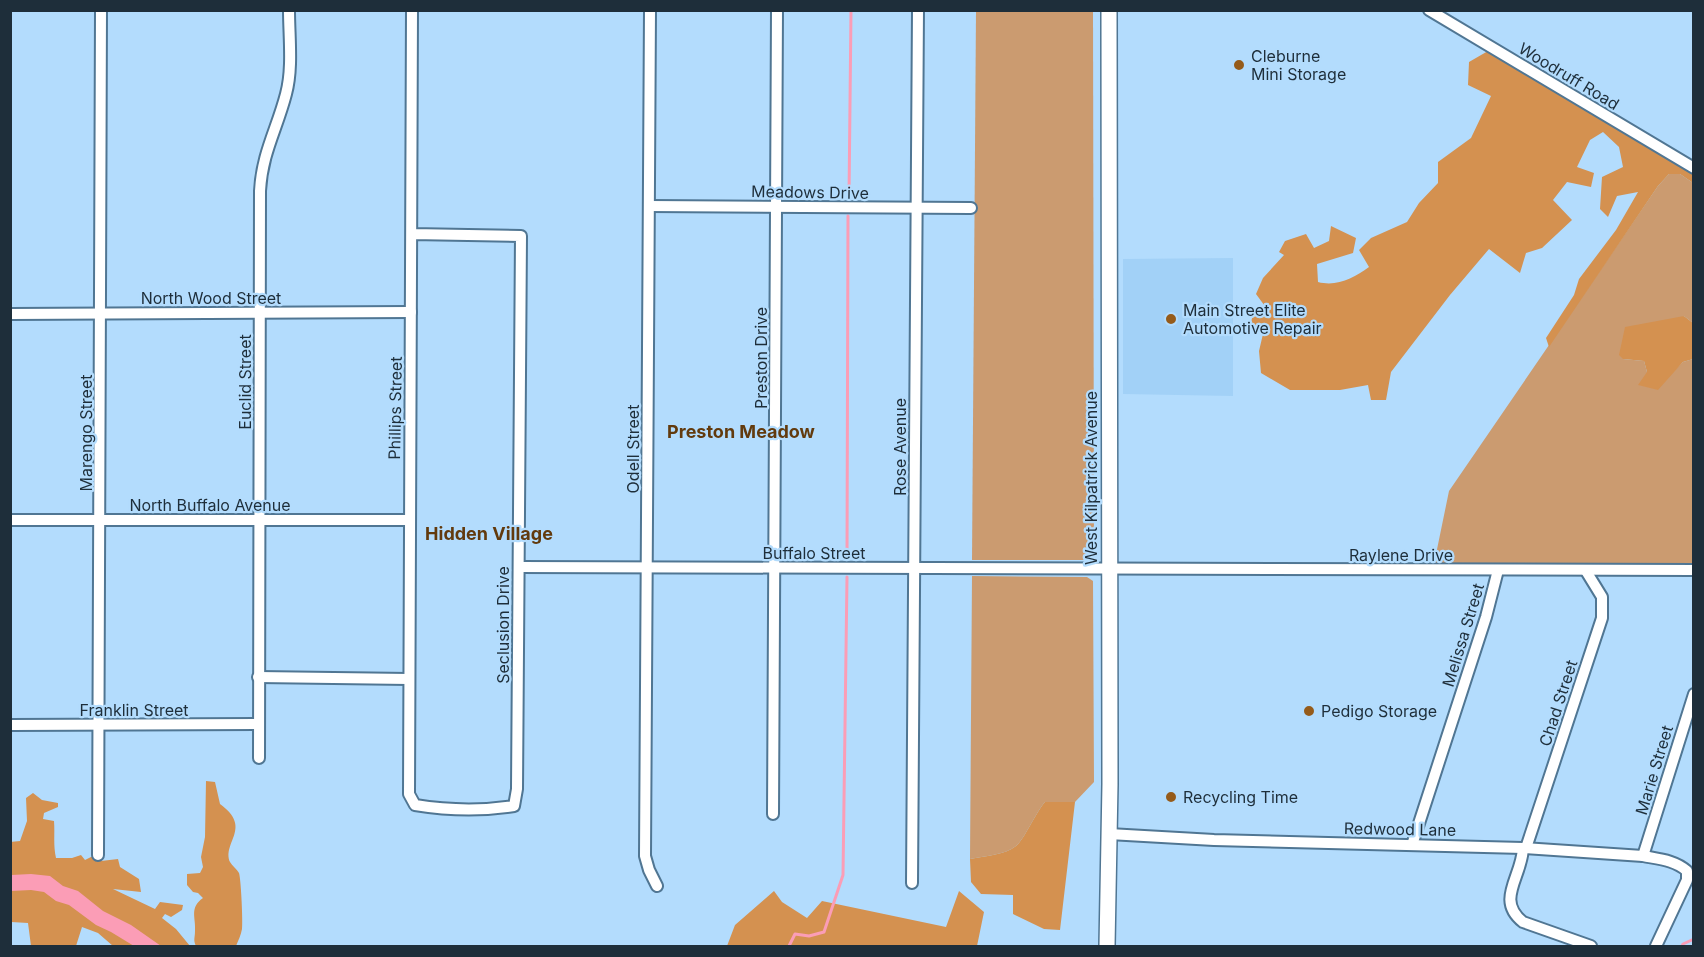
<svg xmlns="http://www.w3.org/2000/svg" width="1704" height="957" viewBox="0 0 1704 957" font-family="Inter,sans-serif">
	<style>
		.built { fill: #a2d1f7 }
		.green { fill: #cb9b70 }
		.forest { fill: #d49150 }
		.water { fill: #fb9db6 }
		.lines { fill: none; stroke-linecap: round; stroke-linejoin: round }
		.stream { stroke: #fb9db6; stroke-width: 3 }
		.street-casing { stroke: #507693; stroke-width: 14 }
		.secondary-casing { stroke: #507693; stroke-width: 18 }
		.street { stroke: #fff; stroke-width: 10 }
		.secondary { stroke: #fff; stroke-width: 15 }
		.poi-dot { fill: #955b1a; stroke: #b3dcfd; stroke-width: 2 }
		.labels { text-anchor: middle; stroke-width: 4.5; stroke-linejoin: round; paint-order: stroke }
		.poi-label { font-size: 16px; fill: #1e2e3a; stroke: #b3dcfd; text-anchor: start }
		.street-label { font-size: 16px; fill: #1e2e3a; stroke: #b3dcfd }
		.neighbourhood-label { font-size: 18px; font-weight: bold; fill: #623a0d; stroke: #b3dcfd }
	</style>
	<rect width="100%" height="100%" fill="#b3dcfd"/>
	<polygon class="built" points="1233,258 1233,396 1123,394 1123,259"/>
	<g class="green">
		<polygon points="976,11 1093,11 1094,551 1088,560 972,560"/>
		<polygon points="1669,174 1680,174 1693,183 1693,323 1684,316 1623,359 1644,361 1647,372 1674,371 1683,362 1693,359 1693,563 1434,564 1449,491 1658,186"/>
		<path d="M972,576L1087,577L1093,581L1094,782L1075,802H1045C1036,812 1024,840 1016,846C1005,855 984,856 970,859Z"/>
	</g>
	<g class="forest">
		<path d="M1488,51L1693,172V183L1680,174H1669L1658,186L1549,347L1546,338L1574,295L1579,279L1616,230L1638,192L1617,196L1608,217L1600,209L1602,177L1623,167L1619,147L1603,132L1590,140L1577,167L1594,173L1591,187L1567,182L1553,200L1572,220L1542,248L1526,253L1520,273L1489,249L1450,295L1391,372L1386,400H1371L1368,385L1340,390H1290L1261,373L1259,351L1263,334L1250,325L1255,309H1267L1256,294L1263,278L1284,255L1279,252L1285,241L1306,234L1314,248L1329,241L1331,226L1356,238L1353,253L1317,264L1318,282C1337,287 1354,278 1369,267L1359,250L1371,238L1407,222L1419,203L1438,183V162L1471,138L1491,96L1468,85L1469,62Z"/>
		<polygon points="1684,316 1693,323 1693,359 1683,362 1658,390 1638,385 1647,372 1644,361 1623,359 1619,355 1625,327"/>
		<path d="M206,781L215,782L220,804C253,828 222,842 230,862C232,866 237,869 239,873C241,879 243,922 242,929C241,935 238,941 236,946H196C193,940 195,938 195,931C196,917 189,908 203,898L198,893L193,892L187,885V874L200,873L203,867L201,857L205,837Z"/>
		<path d="M33,793L42,800L58,803V807L44,813L43,819L54,821C55,834 53,845 56,858H72L81,855L85,860L93,856L101,861L118,859L120,867L139,879L141,892L113,889L155,909L160,902L183,905L182,910L171,917L165,914L162,918L176,929L190,946H113L98,933L82,927L76,946H31L28,923L11,922L10,842L20,841L27,821L26,798Z"/>
		<path d="M1045,802H1075L1060,930L1044,929L1013,914V895L981,894L971,882L970,859C984,856 1005,855 1016,846C1024,840 1036,812 1045,802Z"/>
		<polygon points="774,891 782,902 807,918 822,901 946,927 959,891 984,912 977,946 727,946 735,925"/>
	</g>
	<polygon class="water" points="31,874 50,876 63,886 78,891 103,911 131,925 161,946 134,946 111,932 96,925 69,905 56,901 44,892 31,890 11,891 11,875"/>
	<g class="lines">
		<g class="stream">
			<polyline points="849,198 851,10"/>
			<polyline points="847,559 848,216"/>
			<polyline points="789,946 795,934 809,936 824,932 843,875 847,577"/>
			<polyline points="1682,946 1683,944 1694,939"/>
		</g>
		<defs>
			<g id="street">
				<polyline points="650,10 645,856 649,870 657,886"/>
				<polyline points="1429,10 1694,168"/>
				<polyline points="649,206 971,208"/>
				<path d="M412,234L521,236L517,789L514,806C482,811 446,810 415,805L409,794L412,10"/>
				<polyline points="10,314 411,312"/>
				<polyline points="10,520 409,520"/>
				<polyline points="519,567 1694,570"/>
				<polyline points="258,677 409,679"/>
				<polyline points="10,725 257,724"/>
				<path d="M259,758L260,191C262,153 277,129 286,94C293,68 289,37 289,10"/>
				<polyline points="773,814 777,10"/>
				<path d="M1109,834L1214,840L1523,848L1643,856C1658,859 1675,860 1687,871V880L1656,946"/>
				<polyline points="1412,845 1486,617 1498,570"/>
				<path d="M1523,848C1522,877 1495,900 1523,922L1591,946"/>
				<polyline points="1526,848 1602,618 1602,597 1586,571"/>
				<polyline points="98,855 101,10"/>
				<polyline points="1643,856 1694,694"/>
				<polyline points="912,883 918,10"/>
			</g>
			<polyline id="secondary" points="1107,946 1110,784 1109,10"/>
		</defs>
		<use href="#street" class="street-casing"/>
		<use href="#secondary" class="secondary-casing"/>
		<use href="#street" class="street"/>
		<use href="#secondary" class="secondary"/>
	</g>
	<g class="poi-dot">
		<circle cx="1239" cy="65" r="6"/>
		<circle cx="1171" cy="319" r="6"/>
		<circle cx="1309" cy="711" r="6"/>
		<circle cx="1171" cy="797" r="6"/>
	</g>
	<g class="labels">
		<g class="poi-label">
			<text x="1251" y="62">Cleburne<tspan x="1251" dy="18">Mini Storage</tspan></text>
			<text x="1183" y="316">Main Street Elite<tspan x="1183" dy="18">Automotive Repair</tspan></text>
			<text x="1321" y="717">Pedigo Storage</text>
			<text x="1183" y="803">Recycling Time</text>
		</g>
		<g class="street-label">
			<text transform="translate(1569 76) rotate(31)" y="6">Woodruff Road</text>
			<text transform="translate(810 192) rotate(1)" y="6">Meadows Drive</text>
			<text x="211" y="304">North Wood Street</text>
			<text transform="translate(761 358) rotate(-90)" y="6">Preston Drive</text>
			<text transform="translate(245 382) rotate(-90)" y="6">Euclid Street</text>
			<text transform="translate(395 408) rotate(-89)" y="6">Phillips Street</text>
			<text transform="translate(86 433) rotate(-90)" y="6">Marengo Street</text>
			<text transform="translate(900 447) rotate(-90)" y="6">Rose Avenue</text>
			<text transform="translate(633 449) rotate(-90)" y="6">Odell Street</text>
			<text transform="translate(1091 478) rotate(-90)" y="6">West Kilpatrick Avenue</text>
			<text x="210" y="511">North Buffalo Avenue</text>
			<text x="814" y="559">Buffalo Street</text>
			<text x="1401" y="561">Raylene Drive</text>
			<text transform="translate(503 625) rotate(-90)" y="6">Seclusion Drive</text>
			<text transform="translate(1463 635) rotate(-73)" y="6">Melissa Street</text>
			<text transform="translate(1558 703) rotate(-72)" y="6">Chad Street</text>
			<text x="134" y="716">Franklin Street</text>
			<text transform="translate(1654 770) rotate(-73)" y="6">Marie Street</text>
			<text transform="translate(1400 829) rotate(1)" y="6">Redwood Lane</text>
		</g>
		<g class="neighbourhood-label">
			<text x="741" y="438">Preston Meadow</text>
			<text x="489" y="540">Hidden Village</text>
		</g>
	</g>
	<rect width="1704" height="957" fill="none" stroke="#1e2e3a" stroke-width="24"/>
</svg>
